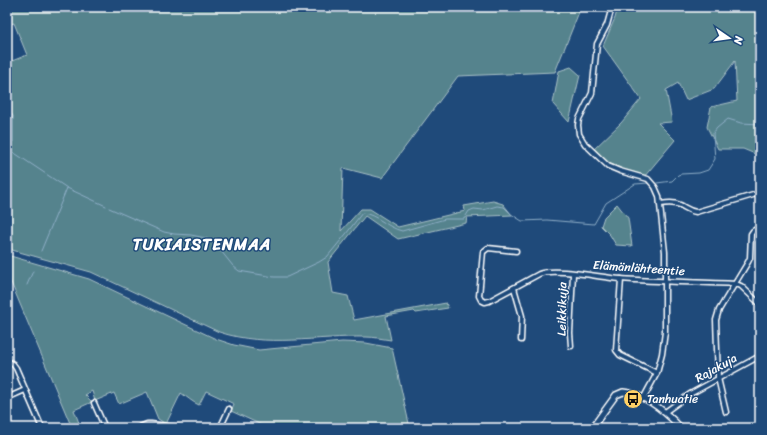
<svg xmlns="http://www.w3.org/2000/svg" width="767" height="435" viewBox="0 0 767 435" font-family="Sriracha,sans-serif">
	<style>
		.green { fill: #54838d; stroke: #aac1c6 }
		.lines { fill: none; stroke-linecap: round; stroke-linejoin: round }
		.stream { stroke: #90afc8; stroke-width: 1 }
		.minor-casing { stroke: #fff; stroke-width: 7 }
		.tertiary-casing { stroke: #fff; stroke-width: 8 }
		.minor { stroke: #1f4a7a; stroke-width: 4 }
		.tertiary { stroke: #1f4a7a; stroke-width: 5 }
		.labels { text-anchor: middle; stroke-width: 3; stroke-linejoin: round; paint-order: stroke }
		.street-label { font-size: 12px; fill: #fff; stroke: #1f4a7a }
		.poi-label { font-size: 12px; fill: #fff; stroke: #1f4a7a; text-anchor: start }
		.district-label { font-size: 16px; font-weight: bold; letter-spacing: 1px; fill: #fff; stroke: #1f4a7a }
	</style>
	<rect width="100%" height="100%" fill="#1f4a7a"/>
	<filter id="ink" filterUnits="userSpaceOnUse"><feTurbulence type="fractalNoise" baseFrequency=".025" numOctaves="2"/><feDisplacementMap in="SourceGraphic" scale="8" xChannelSelector="R" yChannelSelector="G"/><feConvolveMatrix kernelMatrix="1 2 1 2 8 2 1 2 1" color-interpolation-filters="sRGB"/></filter>
	<g filter="url(#ink)">
		<g class="green">
			<path d="M7,7H581L555,72L458,76L382,178L343,168L341,231L361,209H370L398,227L465,211L464,206L493,201L503,204L512,215L467,217L466,223L398,239L365,216L328,262L333,293L348,296L354,320L446,303L448,308L416,313L414,311L386,316L391,340C383,339 375,337 366,337C317,336 267,348 219,332L91,272L12,250L7,239V63L27,55L14,23L7,25Z"/>
			<polygon points="618,7 760,7 760,116 757,121 760,122 760,156 743,149 718,149 707,127 711,107 737,101 735,61 714,89 686,100 678,83 666,90 672,122 658,123 675,140 644,177 608,166 592,151 621,123 641,99 603,46 615,18"/>
			<polygon points="571,67 580,75 569,122 553,104 559,71"/>
			<polygon points="617,204 628,218 632,246 616,245 610,235 601,226 604,217"/>
			<path d="M7,255L89,279L216,339L234,345L259,350L342,342L366,343L392,348L410,428H268L231,411L234,404L206,391L199,405C192,402 187,397 181,393L166,424L158,419L147,392L119,404L114,393L95,401L92,391L85,395L92,402L74,410L81,428H72L7,273Z"/>
		</g>
		<g class="lines">
			<g class="stream">
				<polyline points="7,107 13,116 13,152 67,188 106,206"/>
				<polyline points="757,123 758,117 760,115"/>
				<polyline points="657,183 672,181 678,175 681,174 699,173 708,170 715,159 713,133 717,128 728,119 741,123 760,124"/>
				<path d="M109,208L164,232L174,234L191,235L206,238L217,246L233,266L239,271L274,277H287L319,262L327,257L346,234L362,213C376,214 388,228 402,231L445,219H464L469,211L474,209L483,210L497,206L504,207L511,214L522,221L547,220L594,224L606,203L635,184L649,183"/>
				<polyline points="41,251 67,188"/>
				<polyline points="27,285 33,271"/>
			</g>
			<defs>
				<g id="minor">
					<polyline points="612,7 607,25 597,44 592,93 579,119 578,125 579,134 585,144 608,166 620,171 648,179 655,187 659,196 665,252 665,332 662,354 657,373 643,399"/>
					<path d="M660,204C667,203 673,202 680,205C686,208 689,211 696,212L760,193"/>
					<path d="M516,251L488,248L483,252L479,296L481,300L485,302L489,301L539,274C554,267 603,278 621,279C659,282 698,282 736,284L741,286L760,304"/>
					<polyline points="621,279 616,350 620,355 657,373"/>
					<polyline points="514,288 522,316 521,340"/>
					<polyline points="571,346 570,333 573,274"/>
					<polyline points="7,361 13,364 16,368 42,428"/>
					<polyline points="7,398 25,390"/>
					<polyline points="94,403 105,428"/>
					<polyline points="665,412 690,394 758,357"/>
					<polyline points="726,412 718,378 716,320 719,310 748,262 750,258 751,234 753,231 760,227"/>
					<polyline points="137,428 147,424 151,424 181,428"/>
					<polyline points="220,428 229,409"/>
				</g>
				<path id="tertiary" d="M592,428L616,395L623,392C646,394 666,412 681,428"/>
			</defs>
			<use href="#minor" class="minor-casing"/>
			<use href="#tertiary" class="tertiary-casing"/>
			<use href="#minor" class="minor"/>
			<use href="#tertiary" class="tertiary"/>
		</g>
	</g>
	<defs>
		<symbol id="bus-disc" viewBox="-11 -11 22 22"><circle r="9.5" fill="#ffd166" stroke="#1f4a7a"/><path d="M-5-6H5V4H4V6H2V4H-2V6H-4V4H-5ZM-3.5-4V0h7V-4ZM-3.5 1.2v1.5H-2V1.2ZM2 1.2v1.5H3.5V1.2Z" fill="#111"/></symbol>
	</defs>
	<g fill-rule="evenodd">
		<use href="#bus-disc" x="622" y="388" width="22" height="22"/>
	</g>
	<g class="labels">
		<g class="street-label">
			<text transform="translate(639 268) rotate(4)" y="4">Elämänlähteentie</text>
			<text transform="translate(562 309) rotate(-89)" y="4">Leikkikuja</text>
			<text transform="translate(716 368) rotate(-29)" y="4">Rajakuja</text>
		</g>
		<g class="poi-label">
			<text x="647" y="403">Tanhuatie</text>
		</g>
		<g class="district-label">
			<text x="202" y="250">TUKIAISTENMAA</text>
		</g>
	</g>
	<rect width="767" height="435" fill="none" stroke="#1f4a7a" stroke-width="24"/>
	<rect x="12" y="12" width="743" height="411" fill="none" stroke="#fff" stroke-width="1.5" filter="url(#ink)"/>
	<g transform="translate(729 38) rotate(103)" stroke="#1f4a7a" stroke-width="3" paint-order="stroke">
	<path d="M0-3L7 15L0 10L-7 15Z" fill="#ffffff"/>
	<text y="-6" font-size="11" font-weight="bold" text-anchor="middle" fill="#ffffff">N</text>
	</g>
</svg>
